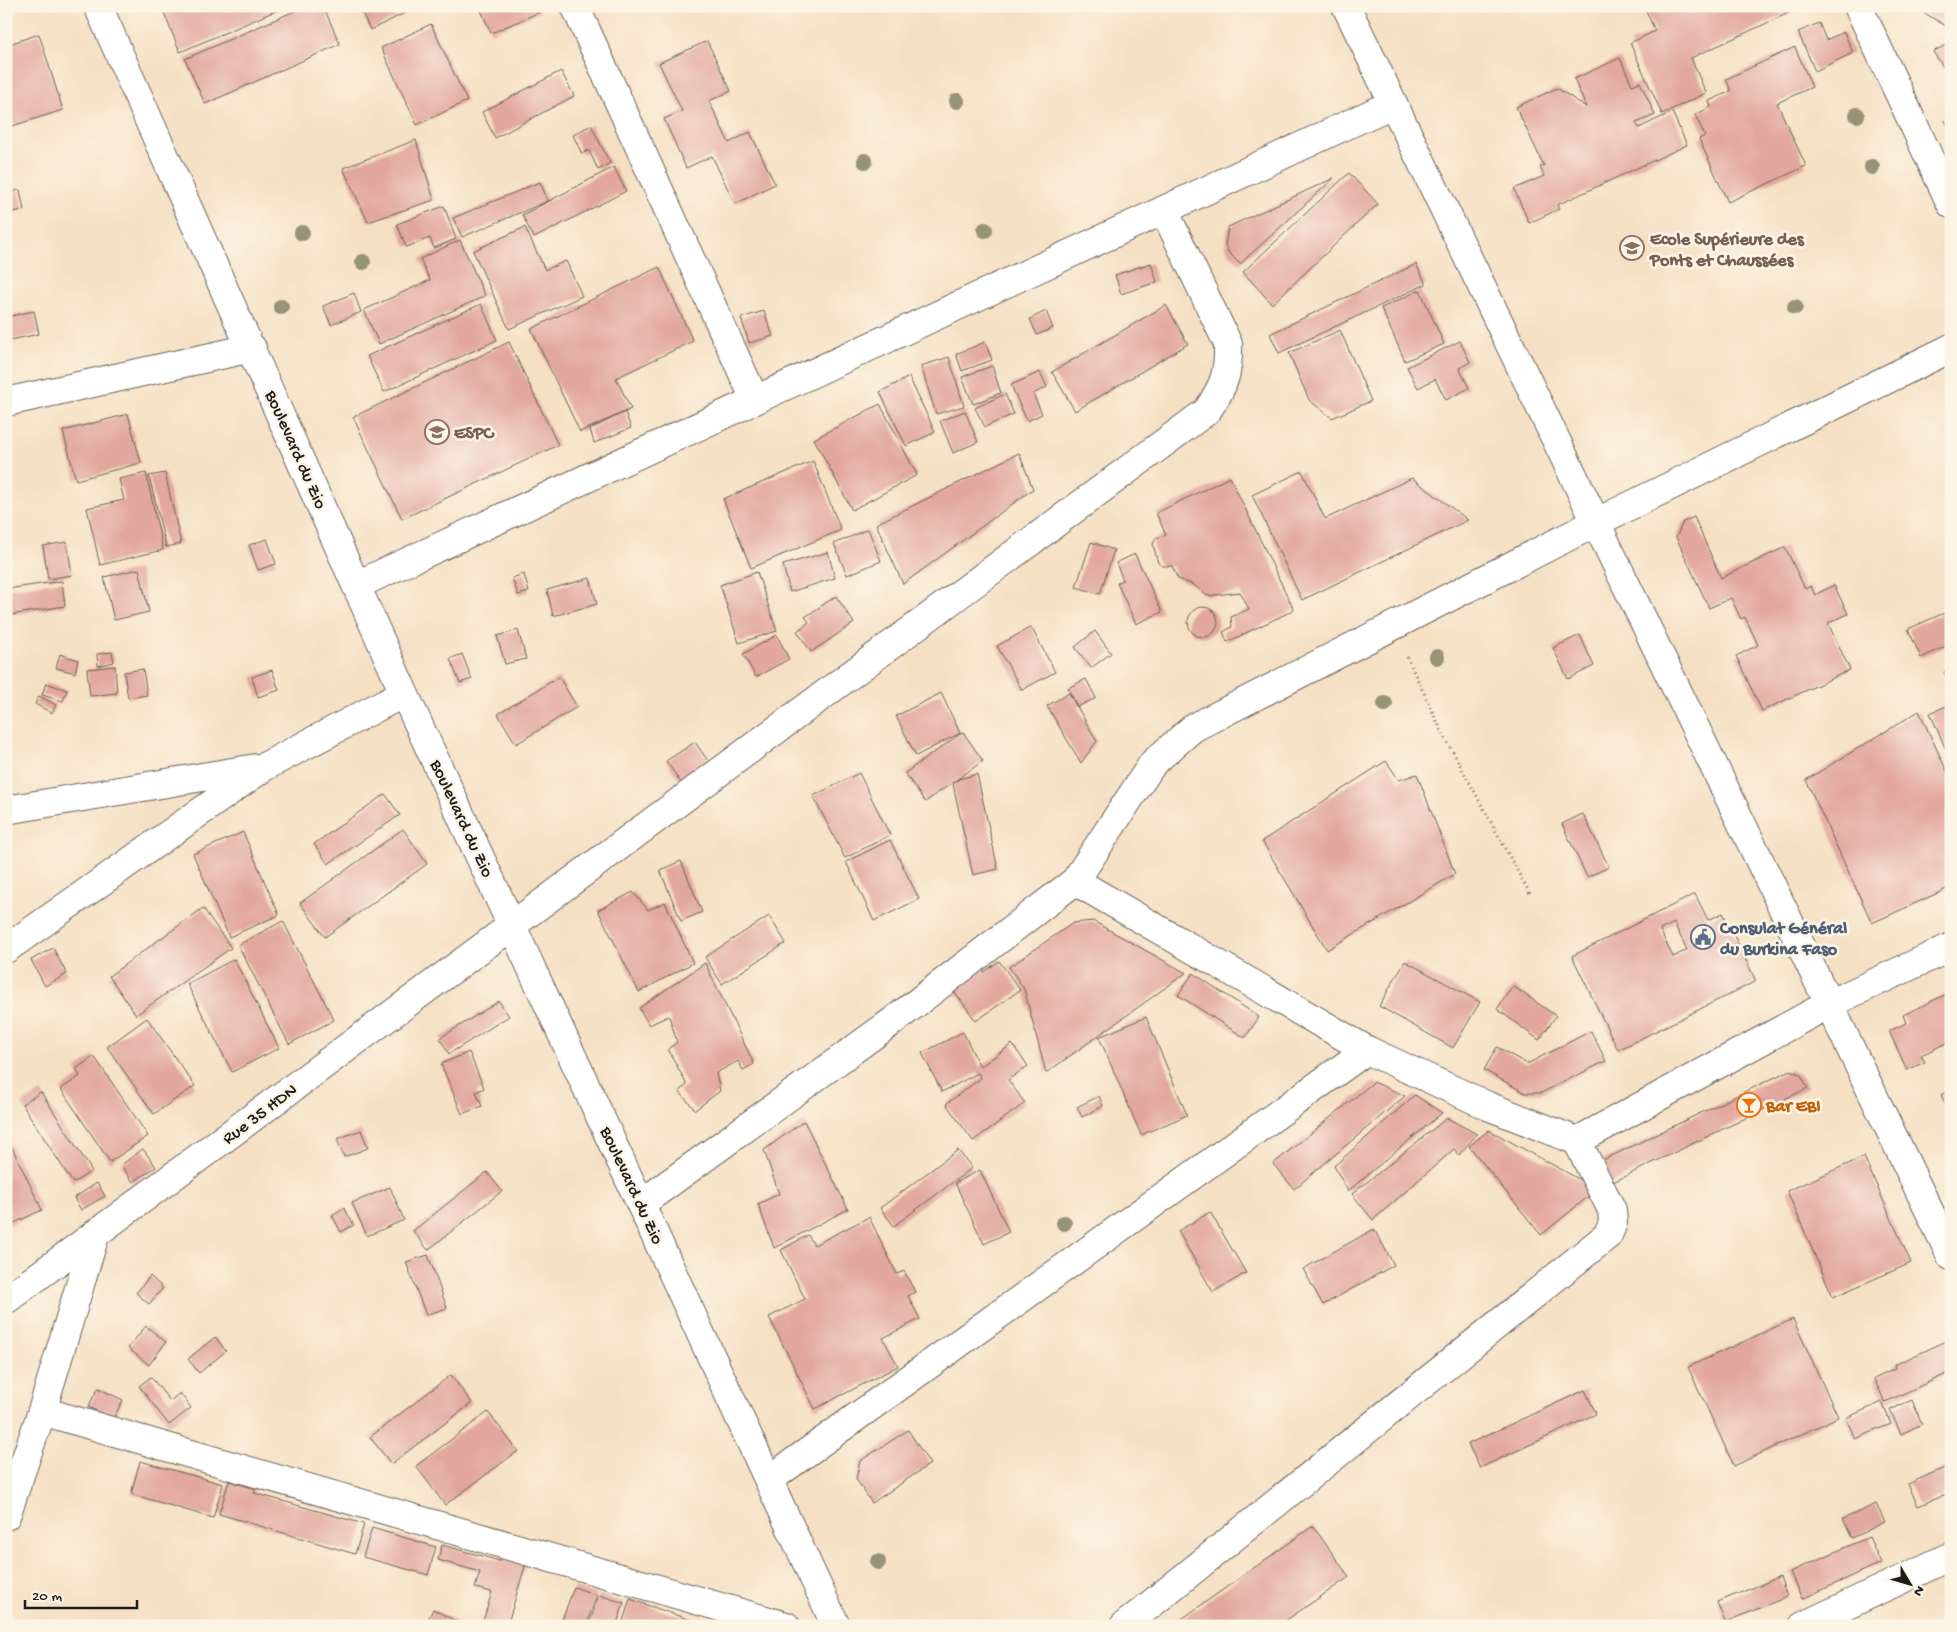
<svg xmlns="http://www.w3.org/2000/svg" width="1957" height="1632" viewBox="0 0 1957 1632" font-family="'Gochi Hand',sans-serif">
	<style>
		.building { fill: #e2a79f; fill-rule: evenodd }
		.lines { fill: none; stroke-linecap: round; stroke-linejoin: round }
		.minor-casing { stroke: #686157; stroke-width: 30 }
		.path { stroke: #686157; stroke-width: 3; stroke-dasharray: 1 4; stroke-linecap: butt }
		.minor { stroke: #fff; stroke-width: 28 }
		.tree { fill: #979378 }
		.labels { text-anchor: middle; stroke-width: 5; stroke-linejoin: round; paint-order: stroke }
		.education-label { font-size: 18px; font-weight: bold; fill: #785e54; stroke: #fcf5e5; text-anchor: start }
		.street-label { font-size: 18px; fill: #1c1c1c; stroke: #fcf5e5 }
		.service-label { font-size: 18px; font-weight: bold; fill: #4e5e75; stroke: #fcf5e5; text-anchor: start }
		.food-label { font-size: 18px; font-weight: bold; fill: #c56008; stroke: #fcf5e5; text-anchor: start }
	</style>
	<rect width="100%" height="100%" fill="#fcf5e5"/>
	<filter id="ink" filterUnits="userSpaceOnUse"><feTurbulence type="fractalNoise" baseFrequency=".02" numOctaves="2"/><feDisplacementMap in="SourceGraphic" scale="10" xChannelSelector="R" yChannelSelector="G"/><feConvolveMatrix kernelMatrix="1 2 1 2 8 2 1 2 1" color-interpolation-filters="sRGB"/></filter>
	<filter id="wash" filterUnits="userSpaceOnUse"><feTurbulence type="fractalNoise" baseFrequency=".0096" numOctaves="4" result="noise"/><feDisplacementMap in="SourceGraphic" scale="20" xChannelSelector="R" yChannelSelector="G"/><feGaussianBlur stdDeviation="1.12" result="paint"/><feColorMatrix in="noise" values="0 0 0 0 0 0 0 0 0 0 0 0 0 0 0 0 0 1.4 0 .05"/><feComposite in="paint" operator="in"/></filter>
	<g filter="url(#wash)">
		<rect width="100%" height="100%" fill="#f5e0c4"/>
		<g id="blocks">
			<g class="building">
				<polygon points="166,6 287,6 180,52 162,8"/>
				<polygon points="306,6 323,6 340,44 205,104 185,59"/>
				<polygon points="359,6 407,6 409,11 370,30"/>
				<polygon points="479,6 537,6 540,12 491,33"/>
				<polygon points="1644,6 1804,6 1691,58 1706,93 1662,114 1630,43 1655,31"/>
				<polygon points="1913,6 1951,6 1951,29"/>
				<polygon points="1819,23 1826,40 1844,32 1853,53 1815,71 1798,32"/>
				<polygon points="431,24 467,101 417,125 381,48"/>
				<polygon points="39,34 63,110 6,128 6,45"/>
				<polygon points="707,41 731,91 709,101 729,143 750,132 775,184 735,204 712,156 686,168 664,119 682,111 659,63"/>
				<polygon points="1951,42 1951,72 1949,75 1933,52"/>
				<polygon points="1795,47 1812,87 1777,103 1806,166 1728,202 1699,139 1705,136 1695,115 1711,107 1709,101 1731,91 1726,79"/>
				<polygon points="1620,58 1632,85 1640,82 1655,115 1636,123 1639,128 1672,112 1687,145 1557,205 1559,209 1529,223 1514,189 1544,176 1540,167 1544,166 1516,107 1557,88 1586,107 1574,79"/>
				<polygon points="561,71 574,96 495,138 482,112"/>
				<polygon points="1951,117 1951,133 1945,120"/>
				<polygon points="591,125 610,163 598,170 589,150 582,154 573,135"/>
				<polygon points="416,140 434,200 368,222 343,168"/>
				<polygon points="614,167 626,191 534,238 522,215"/>
				<polygon points="1349,173 1378,204 1272,304 1243,272"/>
				<polygon points="1334,178 1240,264 1229,253 1225,245 1228,227"/>
				<polygon points="540,182 548,201 462,237 453,218"/>
				<polygon points="20,190 24,210 6,213 6,193"/>
				<polygon points="444,206 456,239 434,248 430,238 406,247 397,224"/>
				<polygon points="525,227 545,270 566,261 582,296 509,329 473,251"/>
				<polygon points="460,240 485,296 379,344 364,310 430,280 420,259"/>
				<polygon points="1151,263 1157,282 1121,294 1115,275"/>
				<polygon points="1416,264 1426,284 1279,353 1270,334"/>
				<polygon points="659,267 693,341 616,378 631,409 580,432 531,329"/>
				<polygon points="1420,290 1444,344 1405,361 1381,308"/>
				<polygon points="354,293 361,312 331,325 323,306"/>
				<polygon points="481,304 497,340 384,392 367,356"/>
				<polygon points="1166,305 1188,344 1075,411 1052,372"/>
				<polygon points="34,311 39,334 6,341 6,317"/>
				<polygon points="764,311 773,336 749,343 741,318"/>
				<polygon points="1046,311 1053,328 1037,335 1030,319"/>
				<polygon points="1340,330 1371,401 1332,418 1309,400 1289,353"/>
				<polygon points="1460,341 1470,362 1459,368 1469,388 1446,400 1435,379 1418,388 1407,367"/>
				<polygon points="509,342 558,445 402,519 353,417"/>
				<polygon points="985,342 992,360 962,371 956,354"/>
				<polygon points="949,357 964,406 936,414 921,366"/>
				<polygon points="992,366 1001,393 973,404 962,377"/>
				<polygon points="1040,372 1047,387 1033,394 1042,414 1027,421 1011,385"/>
				<polygon points="909,377 935,432 906,446 880,392"/>
				<polygon points="1005,394 1014,414 985,427 975,408"/>
				<polygon points="880,404 917,475 852,510 814,439"/>
				<polygon points="965,411 978,442 953,453 940,421"/>
				<polygon points="625,412 631,428 594,443 590,429"/>
				<polygon points="128,414 141,463 76,480 63,431"/>
				<polygon points="1019,453 1033,489 903,584 876,524"/>
				<polygon points="813,461 841,530 751,568 723,499"/>
				<polygon points="1302,471 1325,519 1412,478 1468,520 1302,600 1252,495"/>
				<polygon points="146,473 163,550 100,565 87,508 124,500 119,479"/>
				<polygon points="165,473 181,544 166,547 149,476"/>
				<polygon points="1230,477 1294,610 1227,642 1223,632 1232,627 1231,617 1249,609 1240,592 1207,596 1194,585 1178,579 1172,566 1162,566 1158,563 1153,544 1156,538 1166,535 1156,513"/>
				<polygon points="1694,517 1721,578 1785,547 1805,589 1811,586 1815,595 1834,585 1848,614 1828,623 1850,670 1762,711 1736,656 1758,645 1745,617 1741,619 1731,598 1709,608 1676,537 1683,522"/>
				<polygon points="868,529 881,561 847,575 834,544"/>
				<polygon points="267,539 276,564 258,570 249,545"/>
				<polygon points="67,542 72,575 48,579 43,546"/>
				<polygon points="1091,542 1114,550 1100,594 1076,587"/>
				<polygon points="828,552 835,578 790,592 783,565"/>
				<polygon points="1135,554 1162,612 1136,624 1117,583 1123,580 1116,563"/>
				<polygon points="139,569 149,612 114,620 104,577"/>
				<polygon points="757,572 777,631 739,643 720,585"/>
				<polygon points="524,574 529,592 518,595 512,578"/>
				<polygon points="590,578 597,604 553,616 547,590"/>
				<polygon points="62,581 65,606 11,615 7,589"/>
				<polygon points="836,596 854,623 811,652 797,631 809,622 805,617"/>
				<circle cx="1203" cy="622" r="15"/>
				<polygon points="1951,610 1951,644 1921,658 1908,629"/>
				<polygon points="1031,627 1055,672 1022,690 997,646"/>
				<polygon points="518,630 526,659 505,664 497,636"/>
				<polygon points="1095,631 1111,653 1091,668 1075,647"/>
				<polygon points="777,635 789,659 756,677 743,654"/>
				<polygon points="1580,635 1594,666 1568,679 1553,648"/>
				<polygon points="112,652 114,662 98,666 97,654"/>
				<polygon points="60,654 78,660 75,673 56,668"/>
				<polygon points="462,654 472,679 460,683 450,659"/>
				<polygon points="115,666 117,693 90,696 87,669"/>
				<polygon points="143,669 147,695 128,698 124,672"/>
				<polygon points="1951,669 1951,687 1944,672"/>
				<polygon points="272,670 279,690 258,697 252,677"/>
				<polygon points="559,677 577,707 516,744 498,714"/>
				<polygon points="1086,679 1096,698 1077,707 1068,688"/>
				<polygon points="46,683 67,690 63,701 42,695"/>
				<polygon points="941,693 960,733 916,756 896,716"/>
				<polygon points="1069,693 1097,741 1081,763 1047,706"/>
				<polygon points="39,696 56,705 52,713 35,704"/>
				<polygon points="1951,704 1951,761 1930,713"/>
				<polygon points="1919,711 1951,780 1951,887 1872,923 1806,780"/>
				<polygon points="963,732 983,761 925,802 905,773"/>
				<polygon points="695,742 710,764 681,783 666,761"/>
				<polygon points="1386,761 1399,780 1417,774 1455,874 1327,950 1262,841"/>
				<polygon points="859,773 890,835 845,858 813,796"/>
				<polygon points="977,774 998,869 973,875 953,784 959,779"/>
				<polygon points="385,794 400,815 328,864 314,844"/>
				<polygon points="1583,814 1609,867 1587,877 1562,824"/>
				<polygon points="403,829 427,864 325,937 300,903"/>
				<polygon points="243,832 279,915 229,937 193,854"/>
				<polygon points="890,840 919,899 874,921 846,862"/>
				<polygon points="681,861 702,912 681,921 660,870"/>
				<polygon points="633,892 648,910 665,902 693,963 639,992 598,910"/>
				<path d="M1695,894L1708,920L1723,913L1756,981L1618,1050L1572,956ZM1674,923L1687,950L1673,957L1660,930Z"/>
				<polygon points="203,908 231,948 136,1015 109,976"/>
				<polygon points="769,916 786,943 722,984 705,957"/>
				<polygon points="283,921 334,1020 289,1044 238,945"/>
				<polygon points="1093,921 1186,973 1046,1073 1024,989 1009,967 1073,923"/>
				<polygon points="53,948 67,974 45,986 31,960"/>
				<polygon points="234,959 279,1048 232,1072 187,984"/>
				<polygon points="999,961 1020,990 976,1021 952,988 981,967 984,972"/>
				<polygon points="1405,961 1480,1002 1453,1048 1379,1006"/>
				<polygon points="705,963 754,1064 743,1070 738,1061 716,1073 720,1091 695,1110 679,1091 687,1085 668,1049 677,1042 669,1016 649,1025 639,1008"/>
				<polygon points="1193,973 1259,1017 1245,1038 1178,995"/>
				<polygon points="1513,986 1556,1016 1539,1040 1497,1009"/>
				<polygon points="1951,992 1951,1041 1921,1055 1925,1062 1907,1070 1889,1031 1906,1023 1903,1015"/>
				<polygon points="499,1001 509,1016 449,1054 440,1038"/>
				<polygon points="1146,1017 1187,1115 1141,1135 1099,1037"/>
				<polygon points="147,1018 195,1086 154,1114 107,1047"/>
				<polygon points="1591,1031 1606,1061 1541,1093 1525,1093 1484,1070 1497,1047 1527,1064"/>
				<polygon points="963,1032 980,1067 1012,1044 1028,1066 1008,1080 1025,1103 973,1141 946,1104 981,1078 978,1073 942,1092 922,1053"/>
				<polygon points="469,1052 484,1088 476,1092 482,1106 462,1114 441,1064"/>
				<polygon points="94,1056 148,1136 110,1162 61,1089 80,1076 76,1069"/>
				<polygon points="1790,1070 1801,1075 1808,1088 1611,1183 1601,1161"/>
				<polygon points="1374,1082 1405,1096 1294,1189 1273,1164"/>
				<polygon points="1951,1090 1951,1116 1941,1095"/>
				<polygon points="41,1092 92,1171 73,1183 22,1104"/>
				<polygon points="1415,1095 1442,1113 1348,1191 1334,1166"/>
				<polygon points="1099,1096 1103,1106 1082,1117 1077,1107"/>
				<polygon points="1447,1118 1477,1134 1459,1155 1454,1149 1373,1220 1352,1194"/>
				<polygon points="804,1121 848,1209 774,1248 758,1204 779,1194 764,1150"/>
				<polygon points="361,1130 368,1148 344,1157 337,1139"/>
				<polygon points="1489,1130 1586,1183 1589,1196 1541,1235 1469,1146"/>
				<polygon points="6,1135 42,1210 8,1226 6,1222"/>
				<polygon points="143,1149 156,1167 133,1182 121,1165"/>
				<polygon points="958,1150 972,1168 894,1226 880,1208"/>
				<polygon points="1864,1157 1911,1263 1833,1297 1787,1191"/>
				<polygon points="980,1170 1009,1232 984,1244 955,1183"/>
				<polygon points="487,1172 502,1191 428,1250 413,1231"/>
				<polygon points="97,1183 105,1196 81,1210 74,1198"/>
				<polygon points="390,1187 404,1220 367,1236 352,1203"/>
				<polygon points="344,1208 354,1225 341,1232 332,1215"/>
				<polygon points="1210,1212 1246,1273 1213,1292 1178,1231"/>
				<polygon points="869,1217 897,1274 904,1271 915,1292 908,1296 920,1319 883,1338 898,1366 815,1409 769,1317 805,1299 781,1250 808,1235 814,1245"/>
				<polygon points="1374,1229 1394,1265 1323,1305 1303,1269"/>
				<polygon points="428,1255 447,1308 426,1315 406,1262"/>
				<polygon points="150,1276 163,1288 149,1304 136,1293"/>
				<polygon points="1793,1319 1838,1417 1734,1466 1688,1367"/>
				<polygon points="146,1326 166,1342 149,1365 128,1348"/>
				<polygon points="215,1337 226,1351 199,1373 188,1359"/>
				<polygon points="1951,1339 1951,1372 1885,1402 1874,1379 1895,1369 1894,1365"/>
				<polygon points="451,1375 472,1403 391,1464 370,1437"/>
				<polygon points="151,1377 170,1401 180,1393 191,1408 169,1425 139,1386"/>
				<polygon points="98,1388 123,1400 113,1419 88,1407"/>
				<polygon points="1585,1390 1596,1414 1480,1468 1468,1444"/>
				<polygon points="1912,1400 1922,1424 1901,1434 1890,1410"/>
				<polygon points="1882,1402 1891,1424 1855,1439 1846,1418"/>
				<polygon points="488,1412 518,1451 445,1505 416,1466"/>
				<polygon points="908,1430 930,1464 872,1503 856,1479 860,1461"/>
				<polygon points="140,1461 223,1484 213,1518 131,1494"/>
				<polygon points="1951,1465 1951,1492 1918,1506 1908,1484"/>
				<polygon points="229,1481 256,1489 254,1493 364,1524 355,1554 219,1514"/>
				<polygon points="1876,1504 1885,1522 1852,1538 1843,1519"/>
				<polygon points="1313,1526 1349,1577 1278,1626 1178,1626 1176,1623"/>
				<polygon points="372,1528 436,1547 428,1575 363,1557"/>
				<polygon points="1869,1537 1881,1563 1802,1599 1790,1572"/>
				<polygon points="442,1545 500,1561 501,1557 526,1563 507,1626 483,1621 492,1592 475,1588 480,1572 438,1560"/>
				<polygon points="1780,1577 1787,1597 1725,1622 1717,1602"/>
				<polygon points="574,1587 597,1595 586,1626 560,1626"/>
				<polygon points="599,1595 624,1603 616,1626 604,1626 590,1621"/>
				<polygon points="630,1599 696,1622 695,1626 622,1624"/>
				<polygon points="433,1609 465,1626 425,1626"/>
			</g>
		</g>
	</g>
	<g filter="url(#ink)">
		<use href="#blocks" fill-opacity="0" stroke="#686157" stroke-width="1"/>
		<g class="lines">
			<defs>
				<g id="minor">
					<polyline points="98,6 404,693 836,1626"/>
					<polyline points="575,6 755,400"/>
					<polyline points="1346,6 1951,1256"/>
					<polyline points="1858,6 1951,204"/>
					<polyline points="6,402 252,348"/>
					<polyline points="357,585 1392,104"/>
					<polyline points="6,810 256,768"/>
					<polyline points="1075,881 1367,1050 1488,1106 1577,1141 1829,1004 1951,947"/>
					<polyline points="6,949 264,767 404,693"/>
					<polyline points="642,1203 893,1021 1075,881 1153,763 1193,728 1595,523 1951,348"/>
					<path d="M6,1300L1207,411C1224,386 1229,373 1228,344L1164,210"/>
					<polyline points="42,1411 786,1626"/>
					<polyline points="770,1479 1367,1050"/>
					<polyline points="6,1516 42,1411 95,1235"/>
					<polyline points="1124,1626 1608,1235 1613,1223 1612,1210 1577,1141"/>
					<polyline points="1803,1626 1951,1556"/>
				</g>
			</defs>
			<use href="#minor" class="minor-casing"/>
			<polyline class="path" points="1407,657 1442,732 1530,894"/>
			<use href="#minor" class="minor"/>
		</g>
		<g class="tree">
			<circle cx="957" cy="101" r="8"/>
			<circle cx="1857" cy="115" r="8"/>
			<circle cx="865" cy="161" r="8"/>
			<circle cx="1872" cy="167" r="8"/>
			<circle cx="985" cy="230" r="8"/>
			<circle cx="302" cy="233" r="8"/>
			<circle cx="363" cy="262" r="8"/>
			<circle cx="281" cy="307" r="8"/>
			<circle cx="1795" cy="307" r="8"/>
			<circle cx="1437" cy="657" r="8"/>
			<circle cx="1385" cy="704" r="8"/>
			<circle cx="1064" cy="1223" r="8"/>
			<circle cx="878" cy="1562" r="8"/>
		</g>
	</g>
	<defs>
		<symbol id="university-ring" viewBox="-11 -11 22 22"><circle r="9.5" fill="#fcf5e5" stroke="#8d6e63" stroke-width="1.5"/><path d="M0-5L7-2L0 1L-7-2ZM-4 1L0 2.5L4 1V4Q0 6-4 4Z" fill="#8d6e63"/></symbol>
		<symbol id="school-ring" viewBox="-11 -11 22 22"><circle r="9.5" fill="#fcf5e5" stroke="#8d6e63" stroke-width="1.5"/><path d="M0-5L7-2L0 1L-7-2ZM-4 1L0 2.5L4 1V4Q0 6-4 4Z" fill="#8d6e63"/></symbol>
		<symbol id="civic-ring" viewBox="-11 -11 22 22"><circle r="9.5" fill="#fcf5e5" stroke="#5c6f8a" stroke-width="1.5"/><path d="M-.6-6.5H3V-4.5H.6V-3L4-1V1h2V6H-6V1h2V-1L-.6-3ZM-1.2 2.5V6h2.4V2.5Z" fill="#5c6f8a"/></symbol>
		<symbol id="bar-ring" viewBox="-11 -11 22 22"><circle r="9.5" fill="#fcf5e5" stroke="#e8710a" stroke-width="1.5"/><path d="M-6-5H6L.8 .8V4.5H3.5V6h-7V4.5H-.8V.8Z" fill="#e8710a"/></symbol>
	</defs>
	<g fill-rule="evenodd">
		<use href="#university-ring" x="1618" y="234" width="28" height="28"/>
		<use href="#school-ring" x="423" y="418" width="28" height="28"/>
		<use href="#civic-ring" x="1689" y="923" width="28" height="28"/>
		<use href="#bar-ring" x="1735" y="1091" width="28" height="28"/>
	</g>
	<g class="labels">
		<g class="education-label">
			<text x="1650" y="244">Ecole Supérieure des<tspan x="1650" dy="21">Ponts et Chaussées</tspan></text>
			<text x="454" y="438">ESPC</text>
		</g>
		<g class="street-label">
			<text transform="translate(297 449) rotate(66)" y="6">Boulevard du Zio</text>
			<text transform="translate(463 818) rotate(65)" y="6">Boulevard du Zio</text>
			<text transform="translate(259 1113) rotate(-37)" y="6">Rue 35 HDN</text>
			<text transform="translate(633 1185) rotate(65)" y="6">Boulevard du Zio</text>
		</g>
		<g class="service-label">
			<text x="1720" y="933">Consulat Général<tspan x="1720" dy="21">du Burkina Faso</tspan></text>
		</g>
		<g class="food-label">
			<text x="1766" y="1111">Bar EBI</text>
		</g>
	</g>
	<rect width="1957" height="1632" fill="none" stroke="#fcf5e5" stroke-width="25"/>
	<g transform="translate(1910 1584) rotate(128)" stroke="#fcf5e5" stroke-width="4" paint-order="stroke">
	<path d="M0-4L9 19L0 12L-9 19Z" fill="#1c1c1c"/>
	<text y="-8" font-size="14" font-weight="bold" text-anchor="middle" fill="#1c1c1c">N</text>
	</g>
	<path d="M25 1600v8h112v-8" fill="none" stroke="#1c1c1c" stroke-width="2.5"/>
	<text x="32" y="1600" font-size="15" fill="#1c1c1c" stroke="#fcf5e5" stroke-width="4" paint-order="stroke">20 m</text>
</svg>
